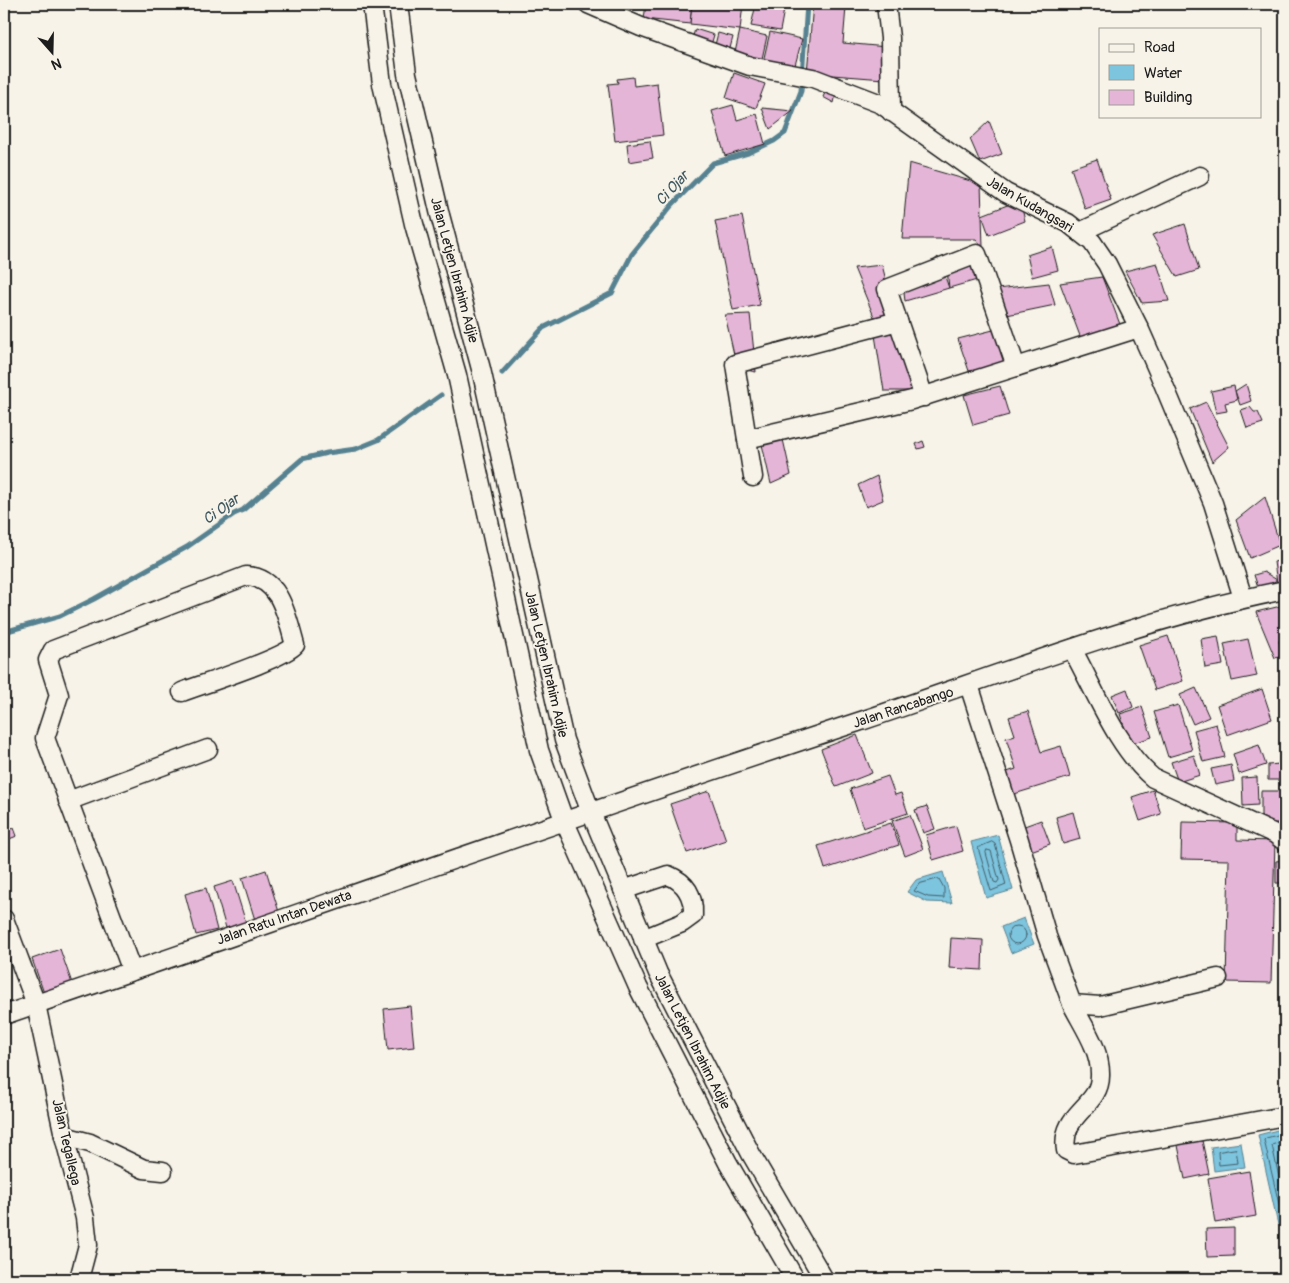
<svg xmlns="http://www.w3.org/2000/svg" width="1289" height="1283" viewBox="0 0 1289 1283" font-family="Pangolin,sans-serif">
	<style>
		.water { fill: #7dc4de; stroke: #568190 }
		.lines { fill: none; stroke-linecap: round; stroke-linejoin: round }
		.shore { stroke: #435f6a; stroke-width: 1 }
		.stream { stroke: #568190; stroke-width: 5 }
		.building { fill: #e4b5d7; stroke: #1c1c1c }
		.minor-casing { stroke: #1c1c1c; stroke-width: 21 }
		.minor { stroke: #f7f3e8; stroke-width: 18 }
		.labels { text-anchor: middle; stroke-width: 4; stroke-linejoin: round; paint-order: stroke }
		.street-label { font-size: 14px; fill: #1c1c1c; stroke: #f7f3e8 }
		.water-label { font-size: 15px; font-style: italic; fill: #3e5760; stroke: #f7f3e8 }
	</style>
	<rect width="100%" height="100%" fill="#f7f3e8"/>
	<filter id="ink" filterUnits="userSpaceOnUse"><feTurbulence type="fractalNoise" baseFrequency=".02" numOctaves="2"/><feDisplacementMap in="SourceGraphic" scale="10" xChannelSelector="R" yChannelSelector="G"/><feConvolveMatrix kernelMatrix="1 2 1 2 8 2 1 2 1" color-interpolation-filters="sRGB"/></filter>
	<g filter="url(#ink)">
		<g class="water">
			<polygon points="998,835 1013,890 986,898 971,842"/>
			<polygon points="943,872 952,903 927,902 907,892 916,880"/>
			<polygon points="1024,918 1034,944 1011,953 1001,927"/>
			<polygon points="1285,1128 1285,1224 1278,1225 1258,1135"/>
			<polygon points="1241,1143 1245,1167 1214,1171 1211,1147"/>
		</g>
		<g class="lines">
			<g class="shore">
				<polygon points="992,842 995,844 1006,885 991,891 978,848"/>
				<polygon points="987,850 991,851 999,880 997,883 994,882 986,853"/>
				<polygon points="939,879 944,888 944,898 928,897 914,891 919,884"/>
				<circle cx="1017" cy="935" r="9"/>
				<polyline points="1285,1133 1266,1138 1264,1140 1282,1217 1285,1219"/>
				<polyline points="1285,1140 1272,1145 1285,1205"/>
				<polygon points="1236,1149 1238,1163 1219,1165 1218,1152"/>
			</g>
			<g class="stream">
				<polyline points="502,373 543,328 612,293 632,254 672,205 713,163 748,153 774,141 785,133 801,91 807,4"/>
				<polyline points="4,632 60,616 94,599 187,547 234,514 243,510 302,459 327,453 356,449 378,440 441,395"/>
			</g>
		</g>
		<g class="building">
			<polygon points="646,4 692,4 690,24 644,19"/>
			<polygon points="692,4 743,4 740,30 690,24"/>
			<polygon points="756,4 785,4 780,31 751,26"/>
			<polygon points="813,4 856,4 854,8 846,7 843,43 887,47 884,79 807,73"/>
			<polygon points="695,29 714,35 710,48 691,43"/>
			<polygon points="740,30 767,36 761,63 734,57"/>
			<polygon points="770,32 802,39 794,69 763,62"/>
			<polygon points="718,33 733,37 729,52 714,49"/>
			<polygon points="734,73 765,84 756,108 726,98"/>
			<polygon points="633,77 634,86 657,83 663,135 615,141 608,84 618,83 617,79"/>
			<polygon points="827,89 836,94 834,103 823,97"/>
			<polygon points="733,105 737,120 757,114 765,144 725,156 712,111"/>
			<polygon points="762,108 793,111 770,129"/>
			<polygon points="989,121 1002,154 980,162 970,139"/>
			<polygon points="650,141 653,158 629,162 627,144"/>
			<polygon points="1097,159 1111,200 1085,209 1071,168"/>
			<polygon points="909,163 981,184 983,247 976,239 902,239"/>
			<polygon points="1020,200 1025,221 989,235 982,215"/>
			<polygon points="742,216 760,305 733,310 715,221"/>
			<polygon points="1185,224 1199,270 1177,277 1152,235"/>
			<polygon points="1052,247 1058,270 1032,277 1027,255"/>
			<polygon points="938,257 949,288 905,301 903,286"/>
			<polygon points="1157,263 1169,301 1142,303 1125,271"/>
			<polygon points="882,265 895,315 875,319 854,268"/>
			<polygon points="973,266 977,280 949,288 947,269"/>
			<polygon points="1102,277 1121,327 1083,344 1060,283"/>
			<polygon points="1049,283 1055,305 1002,316 997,289"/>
			<polygon points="750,314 756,372 737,368 725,315"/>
			<polygon points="898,321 919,391 884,391 874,329"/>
			<polygon points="1001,328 1007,365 969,371 958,339"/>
			<polygon points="1246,384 1251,401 1240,405 1235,391"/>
			<polygon points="1000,386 1009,415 973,425 964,395"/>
			<polygon points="1234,386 1237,400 1225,403 1227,411 1216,413 1211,391"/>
			<polygon points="1206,402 1229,447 1212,462 1190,409"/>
			<polygon points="1250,407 1254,412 1258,412 1263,423 1247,428 1241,410"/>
			<polygon points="782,435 791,475 771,484 761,440"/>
			<polygon points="923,441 925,447 918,449 916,444"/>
			<polygon points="877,476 883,500 866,507 858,485"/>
			<polygon points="1265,497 1280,545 1250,558 1236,520"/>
			<polygon points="1285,559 1285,581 1277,583 1274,562"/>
			<polygon points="1264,572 1277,580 1259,590 1254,575"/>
			<polygon points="1285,605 1285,639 1279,641 1283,656 1275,658 1256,612"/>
			<polygon points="1168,636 1183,681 1155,690 1139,645"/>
			<polygon points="1218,636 1223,665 1205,668 1201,639"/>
			<polygon points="1248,639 1257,676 1232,681 1224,644"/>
			<polygon points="1196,688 1209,717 1193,724 1180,695"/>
			<polygon points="1127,689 1133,707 1119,713 1112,695"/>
			<polygon points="1262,689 1272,719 1227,735 1217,705"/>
			<polygon points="1178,705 1192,750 1168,757 1154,712"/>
			<polygon points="1142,707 1152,737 1130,744 1120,714"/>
			<polygon points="1028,711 1041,752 1061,746 1070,777 1011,795 1004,773 1016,769 1006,738 1015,735 1009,717"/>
			<polygon points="1216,724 1225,757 1203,762 1194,730"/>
			<polygon points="857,735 872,773 836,787 821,749"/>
			<polygon points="1259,745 1266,765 1239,774 1233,754"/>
			<polygon points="1194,755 1200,775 1178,782 1171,762"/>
			<polygon points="1280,764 1285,764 1285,780 1268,780 1268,765"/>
			<polygon points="1231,765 1234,781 1215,785 1211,769"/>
			<polygon points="888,776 895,795 901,793 908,813 863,828 850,789"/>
			<polygon points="1257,777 1258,805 1243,806 1242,778"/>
			<polygon points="1153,790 1161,814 1140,821 1132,797"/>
			<polygon points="709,791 726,840 687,853 670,804"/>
			<rect x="1261" y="791" width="24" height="32"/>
			<polygon points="927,806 935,829 923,833 915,810"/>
			<polygon points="6,812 10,824 4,826 4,813"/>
			<polygon points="1073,812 1080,839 1063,844 1056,817"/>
			<polygon points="910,815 923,849 905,856 892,821"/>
			<polygon points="1041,820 1050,844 1028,852 1019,828"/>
			<polygon points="1182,822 1237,823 1237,840 1275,841 1271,983 1226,982 1229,860 1181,859"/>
			<polygon points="891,823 899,845 825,869 818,846"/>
			<polygon points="956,826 963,851 933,860 926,835"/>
			<polygon points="14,828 17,836 4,841 9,853 4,855 4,832"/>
			<polygon points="1285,860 1285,883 1276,883 1276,861"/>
			<polygon points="266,870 279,912 255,920 242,878"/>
			<polygon points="233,881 246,923 226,928 214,887"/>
			<polygon points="206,888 217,930 196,935 185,894"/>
			<polygon points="951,938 983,940 982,970 949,968"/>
			<polygon points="60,949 73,986 45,996 32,959"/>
			<polygon points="410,1006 414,1047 388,1050 384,1009"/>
			<polygon points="1200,1131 1209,1174 1185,1179 1176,1136"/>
			<polygon points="1249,1171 1256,1216 1215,1223 1208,1178"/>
			<polygon points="1234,1228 1234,1256 1207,1257 1206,1229"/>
		</g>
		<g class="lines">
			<defs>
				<g id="minor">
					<polyline points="372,4 382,84 414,224 457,375 539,750 564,820 638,987 728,1163 795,1279"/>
					<polyline points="398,4 407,74 440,215 481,369 564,740 590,810 658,973 751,1154 824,1279"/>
					<polyline points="588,4 641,27 750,66 813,78 881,104 1006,193 1068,223 1092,242 1107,264 1139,328 1158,371 1213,503 1243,598"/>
					<polyline points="886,4 890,38 891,112"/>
					<polyline points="1080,232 1200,176"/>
					<polyline points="924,397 887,289 977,254 1016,367"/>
					<polyline points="747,439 912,400 1139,328"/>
					<polyline points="753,477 735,364 898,321"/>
					<path d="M1072,649C1095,690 1117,748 1153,778L1275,834L1285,842"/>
					<polyline points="969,685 1019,840 1047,936 1072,1004 1100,1006 1218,978"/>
					<polyline points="68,801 208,749"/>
					<path d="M623,890L668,875C685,882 694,895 693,915L682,923L643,939"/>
					<polyline points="4,919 36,1004 64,1136 85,1218 88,1245 79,1279"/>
					<path d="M132,971L45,738L59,695L48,660L53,650L246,576C281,577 287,618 295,645C283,659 203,684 182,692"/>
					<path d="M1072,1004C1083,1026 1101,1050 1100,1076C1100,1107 1060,1113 1066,1150L1074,1154L1285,1116"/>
					<path d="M4,1015C289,918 572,816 858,722C999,675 1139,619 1285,590"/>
					<polyline points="64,1136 90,1143 144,1169 163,1171"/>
				</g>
			</defs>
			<use href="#minor" class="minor-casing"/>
			<use href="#minor" class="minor"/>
		</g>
	</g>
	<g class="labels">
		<g class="street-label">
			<text transform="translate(1030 204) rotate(30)" y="5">Jalan Kudangsari</text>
			<text transform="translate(455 270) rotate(75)" y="5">Jalan Letjen Ibrahim Adjie</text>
			<text transform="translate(547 664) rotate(77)" y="5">Jalan Letjen Ibrahim Adjie</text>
			<text transform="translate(903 707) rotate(-18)" y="5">Jalan Rancabango</text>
			<text transform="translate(284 917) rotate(-19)" y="5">Jalan Ratu Intan Dewata</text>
			<text transform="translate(693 1041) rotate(63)" y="5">Jalan Letjen Ibrahim Adjie</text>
			<text transform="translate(67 1142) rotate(77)" y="5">Jalan Tegallega</text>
		</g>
		<g class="water-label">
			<text transform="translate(672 188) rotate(-47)" y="5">Ci Ojar</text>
			<text transform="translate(221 509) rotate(-35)" y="5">Ci Ojar</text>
		</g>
	</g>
	<rect width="1289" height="1283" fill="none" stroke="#f7f3e8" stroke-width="20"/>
	<rect x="10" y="10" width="1269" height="1263" fill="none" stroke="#1c1c1c" stroke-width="2" filter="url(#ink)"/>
	<rect x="1099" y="28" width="162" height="90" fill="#f7f3e8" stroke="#9f9d96"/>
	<rect x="1109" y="44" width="25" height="8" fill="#f7f3e8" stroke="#9f9d96"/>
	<text x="1144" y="52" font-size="15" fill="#1c1c1c">Road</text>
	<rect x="1109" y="65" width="25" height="15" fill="#7dc4de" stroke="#9f9d96"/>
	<text x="1144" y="78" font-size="15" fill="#1c1c1c">Water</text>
	<rect x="1109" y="90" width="25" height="15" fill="#e4b5d7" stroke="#9f9d96"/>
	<text x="1144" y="102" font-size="15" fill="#1c1c1c">Building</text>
	<g transform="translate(52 52) rotate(160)" stroke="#f7f3e8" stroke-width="4" paint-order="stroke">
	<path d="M0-4L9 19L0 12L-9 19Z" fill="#1c1c1c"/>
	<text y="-8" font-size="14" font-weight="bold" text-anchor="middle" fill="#1c1c1c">N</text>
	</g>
</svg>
